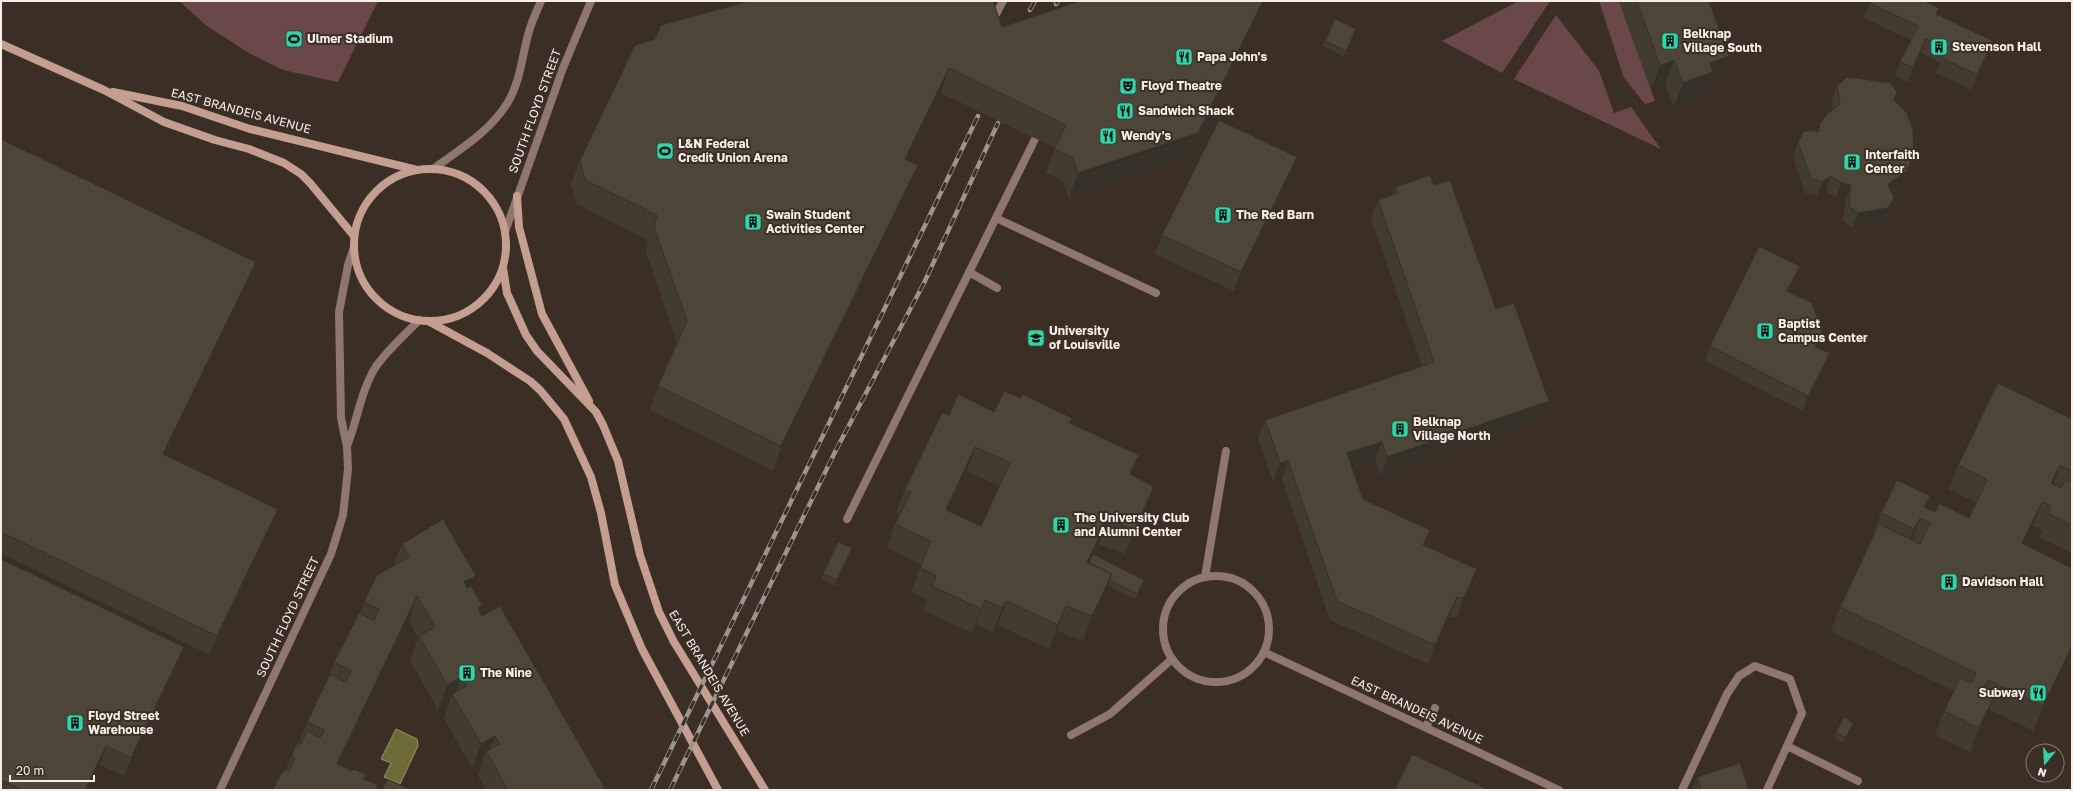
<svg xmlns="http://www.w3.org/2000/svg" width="2073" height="791" viewBox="0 0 2073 791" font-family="'Golos Text',sans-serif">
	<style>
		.green { fill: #6a4848 }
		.water { fill: #6f6b37; stroke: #98926c }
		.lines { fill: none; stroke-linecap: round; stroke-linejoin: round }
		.service { stroke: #8f776e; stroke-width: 8 }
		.minor { stroke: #8f776e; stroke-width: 8 }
		.tertiary { stroke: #8f776e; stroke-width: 8 }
		.secondary { stroke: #c49e90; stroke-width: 8 }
		.rail-casing { stroke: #9e948c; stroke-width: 4.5 }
		.rail { stroke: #3b2f25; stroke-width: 3; stroke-dasharray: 9; stroke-linecap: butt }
		.wall { fill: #423c30; fill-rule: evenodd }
		.shaded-wall { fill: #363127 }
		.building { fill: #4d4638; stroke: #363127; fill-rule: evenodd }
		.labels { text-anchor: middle; stroke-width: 4; stroke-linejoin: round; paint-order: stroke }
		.poi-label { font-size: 12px; font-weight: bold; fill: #f6eee7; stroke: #3b2f25; text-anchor: start }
		.street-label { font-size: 12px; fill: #f6eee7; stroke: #3b2f25 }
	</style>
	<rect width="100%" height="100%" fill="#3b2f25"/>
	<g class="green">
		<polygon points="179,1 378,1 338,82 283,70 249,53 207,26"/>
		<polygon points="1519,1 1550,1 1502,73 1442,41"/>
		<polygon points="1599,1 1619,1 1655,101 1645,104 1624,78"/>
		<polygon points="1556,15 1599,71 1614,113 1631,107 1661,149 1514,79"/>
	</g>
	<polygon class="water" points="396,729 417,739 418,746 400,784 384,777 391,763 381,759"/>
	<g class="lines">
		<g class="service">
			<polyline points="992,22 1003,1"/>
			<polyline points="996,218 1156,293"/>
			<polyline points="969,272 997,288"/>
			<polyline points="847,519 1035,139"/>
			<polyline points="1205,577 1226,451"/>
			<polyline points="1426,727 1435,708"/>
			<polyline points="1071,735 1110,714 1172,659"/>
			<polyline points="1787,746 1858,781"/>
			<polyline points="1682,790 1727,694 1739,676 1755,666 1790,679 1802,713 1767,790"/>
		</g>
		<g class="minor">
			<circle cx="1216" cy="629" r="53"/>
			<polyline points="1264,652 1559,790"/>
		</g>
		<g class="tertiary">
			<path d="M433,169C460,149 490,132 508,102C520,82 522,57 528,35C531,23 536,12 541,1"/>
			<polyline points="505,232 563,68 591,1"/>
			<path d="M347,446C357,421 361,391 375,368C387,350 404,336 419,320"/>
			<polyline points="220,790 331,554 343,515 348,469 347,447 341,418 339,312 348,265 354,247"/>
		</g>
		<g class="secondary">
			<polyline points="1,44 104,90 164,122 215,140 249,149 284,163 301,174 310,183 354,236"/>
			<polyline points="113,92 182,106 250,129 417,170"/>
			<circle cx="430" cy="245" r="76"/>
			<polyline points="517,196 519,227 542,314 589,401"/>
			<polyline points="503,268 507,293 526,335 537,351 596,412 603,425 618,461 640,555 659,612 674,642 765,790"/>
			<polyline points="428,321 487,353 530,381 540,390 564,419 591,477 601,513 615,585 642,649 718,790"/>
		</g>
		<defs>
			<g id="rail">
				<polyline points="1056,4 1058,1"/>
				<polyline points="1030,10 1035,1"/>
				<polyline points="651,790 978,116"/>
				<polyline points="670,790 836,450 924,283 998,123"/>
			</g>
		</defs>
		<use href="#rail" class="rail-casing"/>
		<use href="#rail" class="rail"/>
	</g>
	<g class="wall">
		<polygon points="1080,1 1269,1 1266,2 1189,157 1069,198 1063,181 1046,173 1055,148 941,93 907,160 909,190 773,471 650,410 658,386 677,343 646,251 648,240 577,204 571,184 580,160 1002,27"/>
		<polygon points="1619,1 1709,1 1729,56 1720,80 1709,85 1705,96 1674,107 1665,85 1651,90"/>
		<polygon points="1870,1 1939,8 1937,15 1993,41 1988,56 1971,90 1936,73 1940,63 1921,53 1907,82 1895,76 1900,62 1911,40 1864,18"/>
		<polygon points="1356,29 1344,57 1323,46 1325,41"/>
		<polygon points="1837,86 1897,92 1894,100 1909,167 1901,185 1892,192 1889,213 1883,222 1852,228 1843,220 1846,200 1836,198 1826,191 1817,196 1805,193 1793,157 1798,142 1818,131 1820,123 1833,110 1832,100"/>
		<polygon points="1,139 249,280 165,454 271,528 210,655 1,553"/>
		<polygon points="1297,157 1290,175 1234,291 1155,254 1162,235"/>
		<polygon points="1434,185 1496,309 1549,401 1542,420 1381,476 1375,460 1352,468 1363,499 1424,545 1477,569 1470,588 1457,618 1450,616 1428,664 1330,620 1282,479 1273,482 1258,438 1265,420 1422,366 1371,218 1378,200 1392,195 1395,187"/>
		<polygon points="1800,266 1794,281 1789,292 1816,347 1830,353 1825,368 1803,411 1705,361 1710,346"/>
		<path d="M1021,398L1072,418L1070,423L1132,475L1145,511L1125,554L1099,544L1094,554L1144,580L1135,599L1107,585L1103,598L1083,641L1057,631L1049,649L998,625L993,632L976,625L972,633L923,610L927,600L911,592L921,565L887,548L895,524L900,515L896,513L905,489L949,415L994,412ZM967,471L999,486L981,526L948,511Z"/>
		<polygon points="2072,419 2072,553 2039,537 2042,530 2033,526 2024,544 2072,652 2034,731 1989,709 1986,719 1970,752 1935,735 1944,711 1954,691 1831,631 1840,607 1873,537 1872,537 1881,513 1930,496 1926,508 1935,512 1969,518 1976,503 1949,489 1958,465"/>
		<polygon points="402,544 472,587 482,605 480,612 482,616 606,790 486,790 478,776 482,762 472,768 444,719 449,703 438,710 410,660 418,638 409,620 339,765 364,779 378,785 376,790 273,790 282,774 286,769 291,756 299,743 307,722 329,678 334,662 360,614 364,602 393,566"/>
		<polygon points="852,548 835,586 821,579 823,574"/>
		<polygon points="1,559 184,647 177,666 124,776 100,765 88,790 1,790"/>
		<polygon points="1854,723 1852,728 1843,743 1834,738 1836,732"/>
		<polygon points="1697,777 1749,790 1694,790 1693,788"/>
	</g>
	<g class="shaded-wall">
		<polygon points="1263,1 1269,1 1266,2 1189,157 1069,198 1078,173"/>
		<polygon points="1356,29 1354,34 1344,57 1346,51"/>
		<polygon points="1926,39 1921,53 1907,82 1913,67"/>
		<polygon points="1993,41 1988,56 1971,90 1977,75"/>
		<polygon points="1729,56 1720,80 1709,85 1705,96 1674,107 1683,83 1710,63"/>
		<polygon points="1674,60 1665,85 1651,90 1660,66"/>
		<polygon points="949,68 941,93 896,184 905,159"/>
		<polygon points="1914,152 1901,185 1882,199 1888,184"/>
		<polygon points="1297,157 1290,175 1234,291 1241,272"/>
		<polygon points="918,165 909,190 773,471 781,446"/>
		<polygon points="1831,176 1826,191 1817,196 1822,182"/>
		<polygon points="1841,183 1851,185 1846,200 1836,198"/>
		<polygon points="1894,198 1889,213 1883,222 1852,228 1858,213"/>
		<polygon points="256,262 249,280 156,472 163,454"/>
		<polygon points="1800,266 1794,281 1782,306 1787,291"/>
		<polygon points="1830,353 1825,368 1803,411 1808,396"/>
		<polygon points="1549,401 1542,420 1381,476 1387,457"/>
		<polygon points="1382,442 1375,460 1340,472 1347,453"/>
		<polygon points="975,447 967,471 938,534 946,510"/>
		<polygon points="1139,455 1130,480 1130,474"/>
		<polygon points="1288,461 1282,479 1273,482 1280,463"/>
		<polygon points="2060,465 2052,489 2051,483"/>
		<polygon points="1154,487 1145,511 1125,554 1134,530"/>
		<polygon points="1930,496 1922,519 1924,507"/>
		<polygon points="2042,502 2033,526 2013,568 2022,543"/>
		<polygon points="278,509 271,528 210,655 217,636"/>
		<polygon points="1920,518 1911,542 1906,553 1914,529"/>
		<polygon points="1108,519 1099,544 1086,569 1087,562"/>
		<polygon points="1430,530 1423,548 1423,545"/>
		<polygon points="852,548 850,554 835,586 837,580"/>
		<polygon points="1477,569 1470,588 1457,618 1463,599"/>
		<polygon points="1112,574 1103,598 1083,641 1092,616"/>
		<polygon points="476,576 467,600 464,582"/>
		<polygon points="417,596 409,620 328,788 337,764"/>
		<polygon points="1457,597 1450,616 1428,664 1435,645"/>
		<polygon points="985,600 976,625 972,633 981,609"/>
		<polygon points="1007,601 998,625 993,632 1002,608"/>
		<polygon points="482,605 473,629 478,608"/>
		<polygon points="1066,606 1057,631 1049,649 1058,625"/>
		<polygon points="2072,646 2072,652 2034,731 2043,706"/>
		<polygon points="184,647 177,666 124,776 131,758"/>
		<polygon points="461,677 454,697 452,694 449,703 438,710 447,685"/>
		<polygon points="1995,695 1986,719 1970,752 1979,728"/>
		<polygon points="1854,723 1852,728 1843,743 1845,738"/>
		<polygon points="495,736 488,755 486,751 482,762 472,768 481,744"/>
		<polygon points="106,746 100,765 88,790 85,790"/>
	</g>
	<g class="building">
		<polygon points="749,1 993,1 1002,27 1080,1 1263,1 1198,133 1078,173 1072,157 1054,149 1066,125 949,68 905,159 918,165 781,446 658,386 687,321 654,227 657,215 585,180 580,160 635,45 655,39 661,25"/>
		<polygon points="1637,1 1709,1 1729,56 1710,63 1713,72 1683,83 1674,60 1660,66"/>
		<polygon points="1870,1 1924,1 1939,8 1936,14 1993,41 1977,75 1942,58 1946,48 1926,39 1913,67 1900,62 1918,26 1869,3"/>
		<polygon points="1335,19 1356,29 1346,51 1325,41"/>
		<polygon points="1847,77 1891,83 1897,92 1894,100 1907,113 1913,130 1914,152 1907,171 1888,184 1894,198 1888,208 1858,213 1849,206 1851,185 1841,183 1831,176 1822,182 1811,178 1798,142 1804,131 1819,131 1820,123 1827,114 1840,104 1837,86"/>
		<polygon points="1219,120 1297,157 1241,272 1162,235"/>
		<polygon points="1,139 256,262 163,454 278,509 217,636 1,532"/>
		<polygon points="1430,175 1434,185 1450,180 1496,309 1514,303 1549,401 1387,457 1382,442 1347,453 1363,499 1430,530 1423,545 1477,569 1463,599 1457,597 1435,645 1337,601 1288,461 1280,463 1265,420 1434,362 1378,200 1398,193 1395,187"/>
		<polygon points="1759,246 1800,266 1787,291 1812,303 1822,331 1815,347 1830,353 1808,396 1710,346"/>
		<polygon points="1998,383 2072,419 2072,471 2060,465 2051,483 2061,488 2066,480 2072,483 2072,525 2048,513 2051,506 2042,502 2022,543 2072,568 2072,646 2043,706 1988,680 1983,689 1995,695 1979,728 1944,711 1960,678 1971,683 1976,673 1840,607 1879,524 1920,544 1930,523 1920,518 1914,529 1881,513 1897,480 1930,496 1924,507 1935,512 1939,503 1969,518 1987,480 1958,465"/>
		<path d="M1004,391L1021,398L1023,394L1072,418L1070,423L1139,455L1130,474L1154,487L1134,530L1108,519L1093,550L1087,562L1112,574L1092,616L1066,606L1058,625L1007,601L1002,608L985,600L981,609L932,586L936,576L920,567L931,541L895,524L911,492L905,489L942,413L949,415L958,394L994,412ZM975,447L1010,463L981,526L946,510Z"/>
		<polygon points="443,519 476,576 464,582 467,588 471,586 482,605 478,608 482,616 500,606 606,790 508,790 486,751 500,744 495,736 481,744 452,694 466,686 461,677 447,685 419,636 435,627 417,596 337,764 352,771 354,769 366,774 363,779 378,785 376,790 273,790 281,773 282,774 285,769 289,771 295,758 291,756 298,742 301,744 307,731 320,738 324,730 307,722 330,674 345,682 351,671 334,662 359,613 374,620 379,609 364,602 377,575 409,557 402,544"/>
		<polygon points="838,542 852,548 837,580 823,574"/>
		<polygon points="1093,554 1144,580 1137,594 1109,580 1112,574 1089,563"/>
		<polygon points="1,559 184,647 131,758 106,746 85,790 23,790 1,780"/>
		<polygon points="1844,717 1854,723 1845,738 1836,732"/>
		<polygon points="1412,754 1489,790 1395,790"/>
		<polygon points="1740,763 1749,790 1701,790 1697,777"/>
		<polygon points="387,779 411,790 382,790"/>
	</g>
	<defs>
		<symbol id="stadium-square" viewBox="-11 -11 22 22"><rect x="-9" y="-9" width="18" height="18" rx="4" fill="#31d4a9" stroke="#3b2f25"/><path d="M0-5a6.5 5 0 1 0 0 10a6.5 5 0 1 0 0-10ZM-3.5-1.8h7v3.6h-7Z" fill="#111"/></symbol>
		<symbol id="building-square" viewBox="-11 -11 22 22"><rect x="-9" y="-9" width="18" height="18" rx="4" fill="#31d4a9" stroke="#3b2f25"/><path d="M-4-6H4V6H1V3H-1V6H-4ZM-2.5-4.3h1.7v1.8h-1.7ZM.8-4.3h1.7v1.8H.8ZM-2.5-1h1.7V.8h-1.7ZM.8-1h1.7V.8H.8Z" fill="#111"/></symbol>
		<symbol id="restaurant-square" viewBox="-11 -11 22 22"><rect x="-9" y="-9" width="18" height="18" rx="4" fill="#31d4a9" stroke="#3b2f25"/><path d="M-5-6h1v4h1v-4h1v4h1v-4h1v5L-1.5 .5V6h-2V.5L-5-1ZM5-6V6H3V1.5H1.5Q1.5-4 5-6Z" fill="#111"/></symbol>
		<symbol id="theatre-square" viewBox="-11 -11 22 22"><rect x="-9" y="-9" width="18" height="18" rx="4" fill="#31d4a9" stroke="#3b2f25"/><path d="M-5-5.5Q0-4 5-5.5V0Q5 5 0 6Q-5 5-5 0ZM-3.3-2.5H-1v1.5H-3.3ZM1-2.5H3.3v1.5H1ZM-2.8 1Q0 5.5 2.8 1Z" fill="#111"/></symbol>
		<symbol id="university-square" viewBox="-11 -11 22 22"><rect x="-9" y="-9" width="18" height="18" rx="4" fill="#31d4a9" stroke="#3b2f25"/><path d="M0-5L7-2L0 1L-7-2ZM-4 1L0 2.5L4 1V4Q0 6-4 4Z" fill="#111"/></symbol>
	</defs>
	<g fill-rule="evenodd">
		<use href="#stadium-square" x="284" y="29" width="20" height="20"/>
		<use href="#building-square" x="1660" y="31" width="20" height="20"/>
		<use href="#building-square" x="1929" y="37" width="20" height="20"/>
		<use href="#restaurant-square" x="1174" y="47" width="20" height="20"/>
		<use href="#theatre-square" x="1118" y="76" width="20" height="20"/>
		<use href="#restaurant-square" x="1115" y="101" width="20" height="20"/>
		<use href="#restaurant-square" x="1098" y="126" width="20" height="20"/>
		<use href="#stadium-square" x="655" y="141" width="20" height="20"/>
		<use href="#building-square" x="1842" y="152" width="20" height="20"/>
		<use href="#building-square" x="1213" y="205" width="20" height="20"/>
		<use href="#building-square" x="743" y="212" width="20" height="20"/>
		<use href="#building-square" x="1755" y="321" width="20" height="20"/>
		<use href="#university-square" x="1026" y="328" width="20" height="20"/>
		<use href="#building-square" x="1390" y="419" width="20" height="20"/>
		<use href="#building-square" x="1051" y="515" width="20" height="20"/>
		<use href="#building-square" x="1939" y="572" width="20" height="20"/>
		<use href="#building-square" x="457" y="663" width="20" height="20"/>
		<use href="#restaurant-square" x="2028" y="683" width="20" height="20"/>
		<use href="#building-square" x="65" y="713" width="20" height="20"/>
	</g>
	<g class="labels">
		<g class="poi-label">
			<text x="1683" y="38">Belknap<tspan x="1683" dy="14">Village South</tspan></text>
			<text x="307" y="43">Ulmer Stadium</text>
			<text x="1952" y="51">Stevenson Hall</text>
			<text x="1197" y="61">Papa John's</text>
			<text x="1141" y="90">Floyd Theatre</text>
			<text x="1138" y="115">Sandwich Shack</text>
			<text x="1121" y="140">Wendy's</text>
			<text x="678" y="148">L&amp;N Federal<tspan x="678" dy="14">Credit Union Arena</tspan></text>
			<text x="1865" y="159">Interfaith<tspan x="1865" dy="14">Center</tspan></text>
			<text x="766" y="219">Swain Student<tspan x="766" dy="14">Activities Center</tspan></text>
			<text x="1236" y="219">The Red Barn</text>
			<text x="1778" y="328">Baptist<tspan x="1778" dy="14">Campus Center</tspan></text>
			<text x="1049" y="335">University<tspan x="1049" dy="14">of Louisville</tspan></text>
			<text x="1413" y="426">Belknap<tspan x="1413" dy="14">Village North</tspan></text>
			<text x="1074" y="522">The University Club<tspan x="1074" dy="14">and Alumni Center</tspan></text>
			<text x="1962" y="586">Davidson Hall</text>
			<text x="480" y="677">The Nine</text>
			<text x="2025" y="697" text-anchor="end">Subway</text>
			<text x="88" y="720">Floyd Street<tspan x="88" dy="14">Warehouse</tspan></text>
		</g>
		<g class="street-label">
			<text transform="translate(241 111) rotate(15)" y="4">EAST BRANDEIS AVENUE</text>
			<text transform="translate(535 111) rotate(-70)" y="4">SOUTH FLOYD STREET</text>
			<text transform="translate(288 617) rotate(-65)" y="4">SOUTH FLOYD STREET</text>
			<text transform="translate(709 673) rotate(59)" y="4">EAST BRANDEIS AVENUE</text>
			<text transform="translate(1417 710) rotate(25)" y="4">EAST BRANDEIS AVENUE</text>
		</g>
	</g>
	<rect width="2073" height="791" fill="none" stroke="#f6eee7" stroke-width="4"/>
	<g transform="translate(2045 763) rotate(198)"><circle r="19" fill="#3b2f25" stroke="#867b73"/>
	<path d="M0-3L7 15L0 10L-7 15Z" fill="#31d4a9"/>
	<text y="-6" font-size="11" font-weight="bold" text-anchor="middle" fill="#f6eee7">N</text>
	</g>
	<path d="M10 775v6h84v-6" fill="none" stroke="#f6eee7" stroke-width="2"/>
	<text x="16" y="775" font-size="12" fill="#f6eee7" stroke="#3b2f25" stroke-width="3" paint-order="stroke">20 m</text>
</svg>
